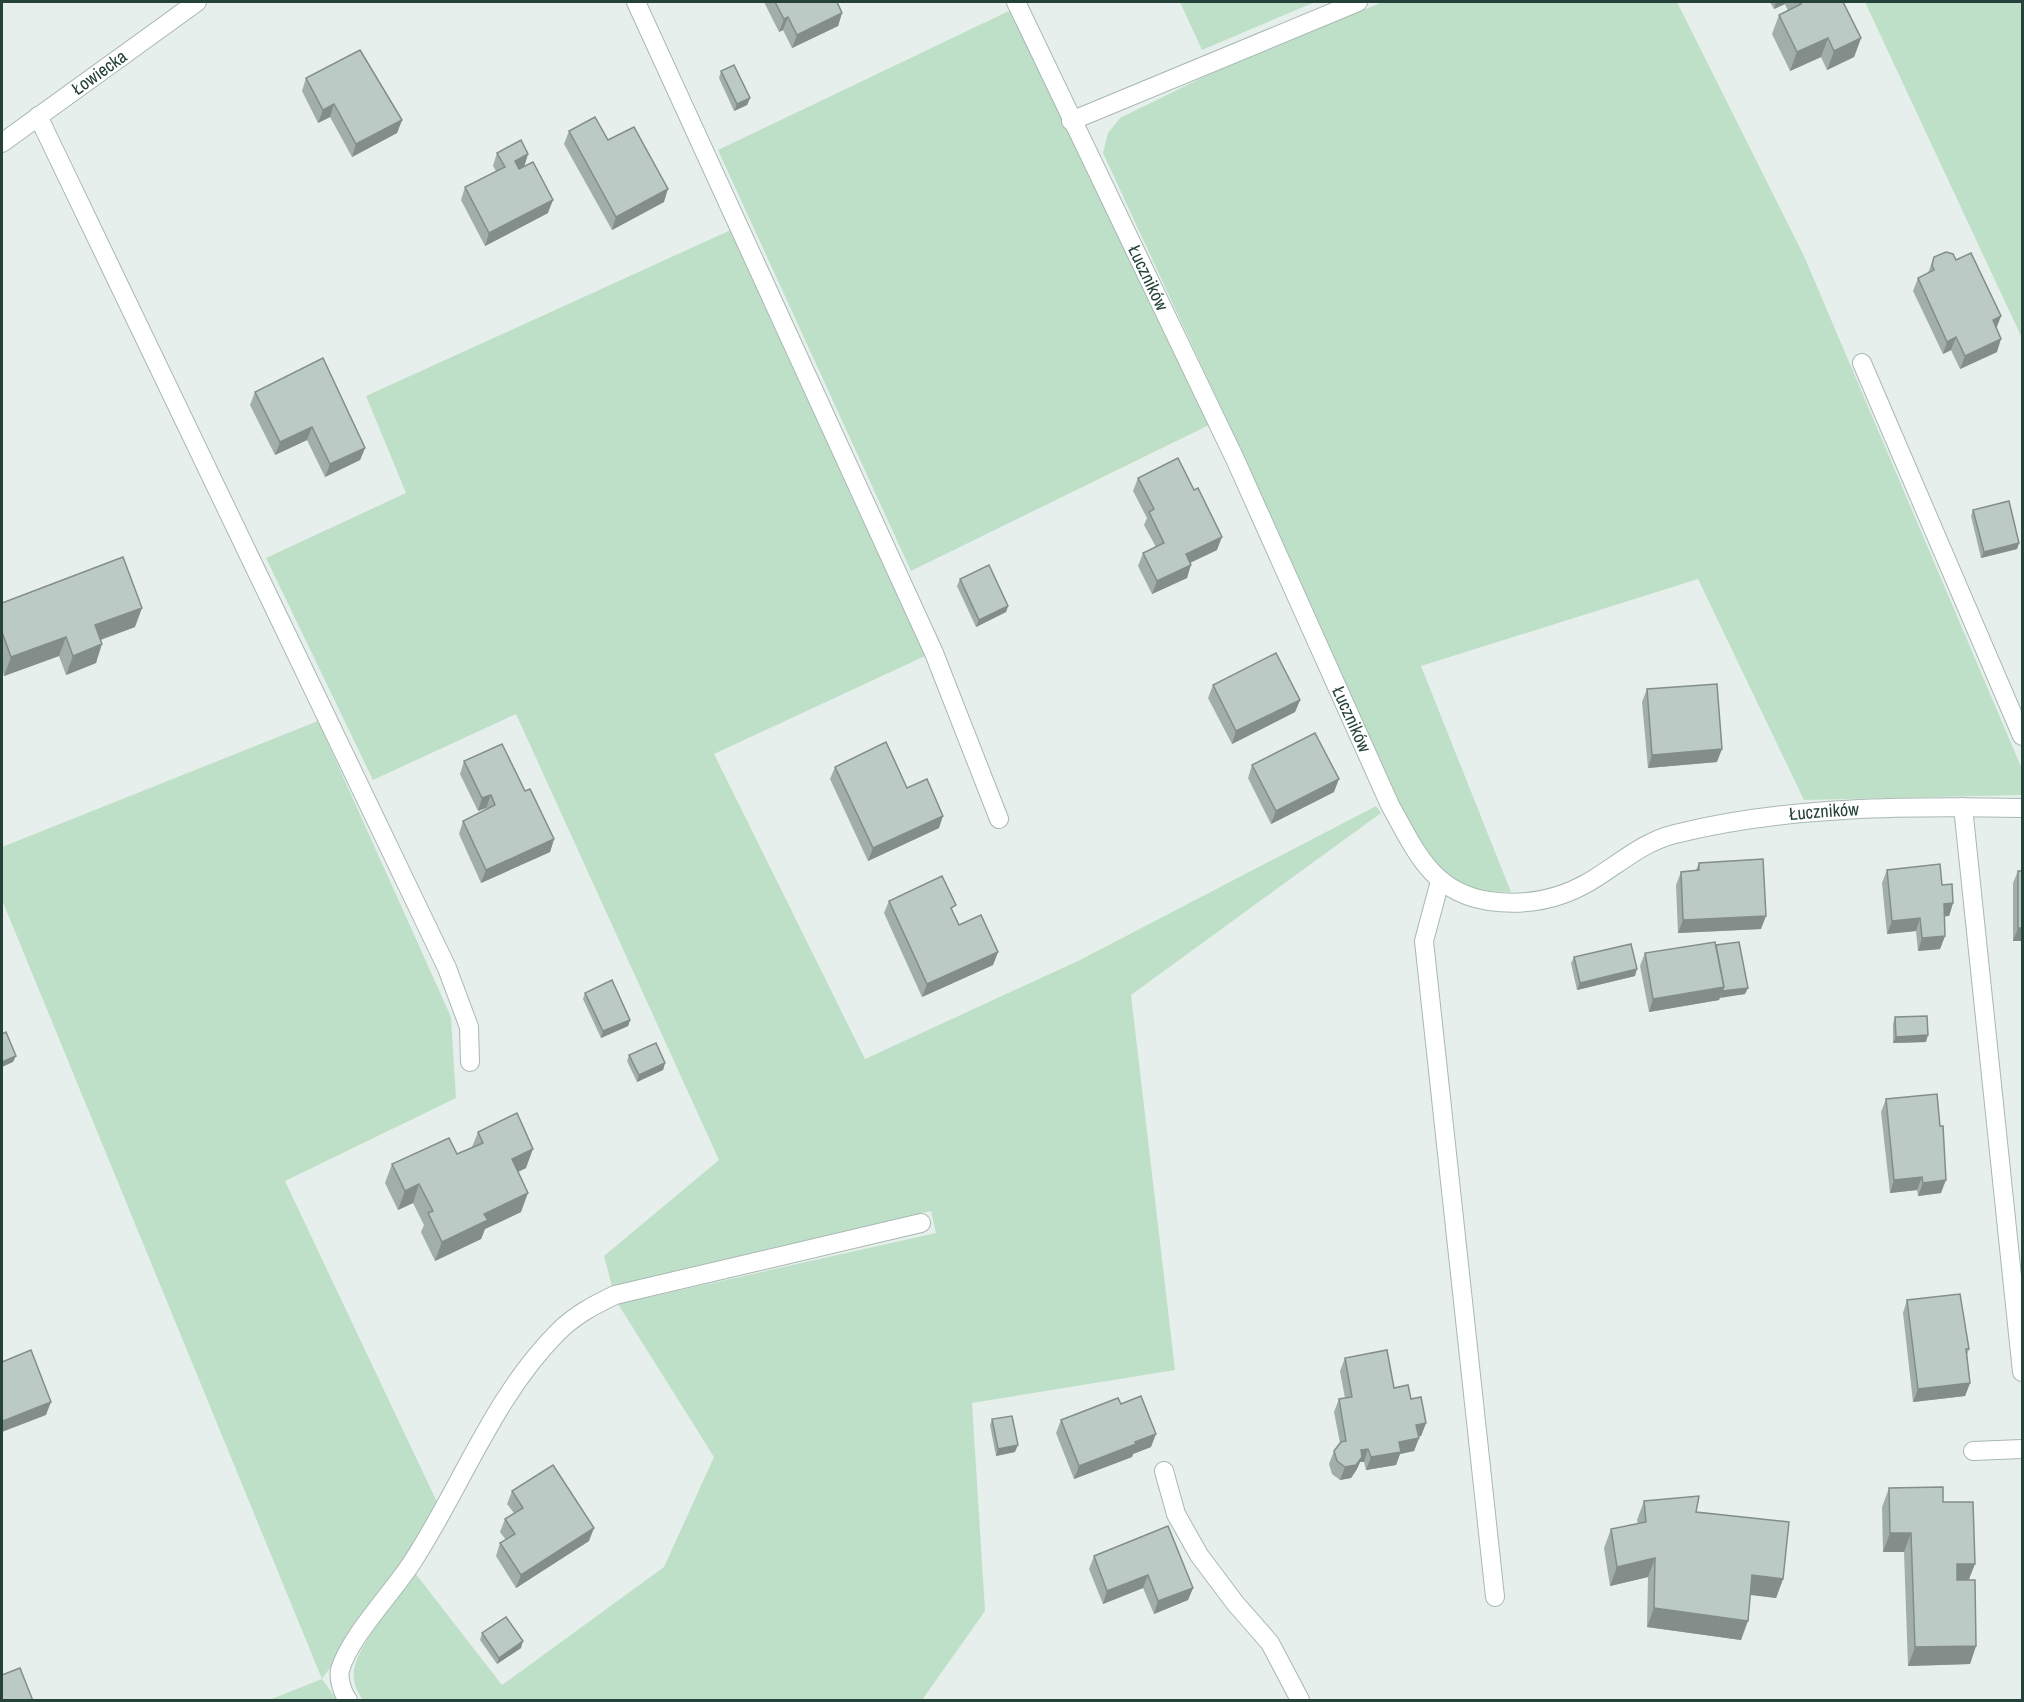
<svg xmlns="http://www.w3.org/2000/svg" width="2024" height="1702" viewBox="0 0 2024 1702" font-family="'Archivo Narrow',sans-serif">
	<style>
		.green { fill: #bfe0c8 }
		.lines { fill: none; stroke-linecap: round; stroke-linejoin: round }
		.lane-casing { stroke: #a8b8b2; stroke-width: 20 }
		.street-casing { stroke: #a8b8b2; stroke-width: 20 }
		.lane { stroke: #fff; stroke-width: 18 }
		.street { stroke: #fff; stroke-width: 18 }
		.wall { fill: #a1aea9 }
		.shaded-wall { fill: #838d89 }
		.building { fill: #bbcac4; stroke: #838d89; stroke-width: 1.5 }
		.labels { text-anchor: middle; stroke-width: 6; stroke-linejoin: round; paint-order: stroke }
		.street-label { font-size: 18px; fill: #24423a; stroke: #f7fbf9 }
	</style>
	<rect width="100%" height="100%" fill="#e6efeb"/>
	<g class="green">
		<polygon points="1180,2 1315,2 1202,50"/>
		<path d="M1383,2H1677L1804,256L2022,769V795L1804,800L1698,579L1421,666L1511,892C1495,891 1475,892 1460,885C1429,872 1412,827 1396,799L1243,455L1103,153L1108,133L1120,118L1228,65Z"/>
		<polygon points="1865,2 2022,2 2022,338"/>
		<polygon points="1013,9 1209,425 911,571 718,150"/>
		<path d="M733,229L925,656L714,754L865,1059L1080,960L1376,806L1381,813L1131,995L1175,1370L972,1403L985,1611L922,1700H363C357,1692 352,1681 354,1670C358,1644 399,1596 415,1573L502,1685L664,1567L714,1457L618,1304L936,1233L931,1211L612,1286L604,1256L719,1160L516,714L373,780L266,558L406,493L366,396Z"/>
		<polygon points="318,721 451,1017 456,1098 285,1181 437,1502 405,1561 322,1679 337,1700 269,1700 322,1679 2,900 2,847"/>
	</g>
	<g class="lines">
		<defs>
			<g id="lane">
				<polyline points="636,2 934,653 999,819"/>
				<polyline points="38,116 447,968 469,1027 470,1062"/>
				<polyline points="1071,121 1358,2"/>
				<polyline points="1862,363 2022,736"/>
				<polyline points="1963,807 2022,1372"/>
				<polyline points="1440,881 1424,941 1495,1597"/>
				<polyline points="1973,1451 2022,1449"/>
				<polyline points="1164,1471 1176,1514 1199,1555 1235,1603 1270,1643 1300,1700"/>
				<path d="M348,1700C343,1694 338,1679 340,1670C349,1638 392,1593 411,1564C461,1488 493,1397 558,1332C575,1315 594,1305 615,1295L921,1223"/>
			</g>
			<g id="street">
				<path id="s1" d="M1016,2L1235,459L1390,805C1415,850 1432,893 1489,901C1524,906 1558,900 1589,882C1618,865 1642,842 1675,834C1785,806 1910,806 2022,808"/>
				<path id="s2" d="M2,143L197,2"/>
			</g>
		</defs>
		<use href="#lane" class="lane-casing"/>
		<use href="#street" class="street-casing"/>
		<use href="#lane" class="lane"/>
		<use href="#street" class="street"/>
	</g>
	<g class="wall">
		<polygon points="764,2 837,2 842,13 838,26 792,48 783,30 779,32"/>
		<polygon points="1770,2 1843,2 1861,38 1854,57 1827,70 1821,57 1790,71 1772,34 1779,15 1788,11 1785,4 1774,9"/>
		<polygon points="721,71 750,98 747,105 734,111 719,78"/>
		<polygon points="306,78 402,120 397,133 352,157 330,117 318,123 302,91"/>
		<polygon points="569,131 608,140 664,202 612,230 564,144"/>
		<polygon points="497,153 528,154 524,166 548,213 485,246 461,200 465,187 496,171 493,166"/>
		<polygon points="1934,257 1956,260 2001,316 1996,328 1997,352 1960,369 1951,350 1943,354 1913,291 1918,278 1928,273"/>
		<polygon points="255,392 365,448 360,460 325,477 307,440 275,455 250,405"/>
		<polygon points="1138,478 1194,490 1217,550 1190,563 1187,578 1152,594 1138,566 1143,553 1156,547 1144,525 1147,518 1133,491"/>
		<polygon points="1973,510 2019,543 2017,549 1981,558 1971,516"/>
		<polygon points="960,579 1008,606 1006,612 976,627 957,586"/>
		<polygon points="2,603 135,627 101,640 96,663 66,675 59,656 4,676 2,669"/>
		<polygon points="1213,685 1300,700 1295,712 1232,744 1208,698"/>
		<polygon points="1647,689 1717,762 1648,768 1642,702"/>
		<polygon points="464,761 554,839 550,852 481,883 459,834 463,821 487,810 486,808 478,811 460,774"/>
		<polygon points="1252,765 1334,792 1271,824 1248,778"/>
		<polygon points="835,767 907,788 939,828 868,861 830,779"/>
		<polygon points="1699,863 1761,929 1678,933 1676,885 1681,872 1696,870"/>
		<polygon points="1887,870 1942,885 1953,903 1949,916 1944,916 1945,936 1940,949 1918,951 1916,931 1887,934 1882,883"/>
		<polygon points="2018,871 2022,941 2013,941 2013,883"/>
		<polygon points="889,901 953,912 959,925 998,952 993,965 922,997 884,913"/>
		<polygon points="1716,945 1745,994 1720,997 1719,1000 1649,1012 1640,966 1645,953"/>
		<polygon points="1574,957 1635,976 1577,990 1571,963"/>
		<polygon points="585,993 630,1020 628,1026 601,1038 583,999"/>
		<polygon points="1895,1017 1926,1042 1893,1043 1893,1024"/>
		<polygon points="629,1055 665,1063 663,1070 637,1082 627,1061"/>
		<polygon points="1886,1099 1941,1193 1918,1196 1917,1190 1890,1193 1881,1112"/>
		<polygon points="478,1132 526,1168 518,1172 521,1212 485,1229 481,1239 435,1261 421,1232 424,1225 413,1203 398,1210 385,1183 392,1164 457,1154 472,1147"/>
		<polygon points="1907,1300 1969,1349 1967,1355 1970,1383 1965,1396 1913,1402 1903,1313"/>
		<polygon points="1345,1358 1411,1399 1426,1423 1421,1436 1419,1436 1419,1438 1414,1451 1400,1454 1396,1465 1366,1470 1364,1462 1360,1462 1357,1469 1351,1478 1340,1480 1332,1474 1329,1464 1334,1451 1340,1443 1334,1412 1339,1399 1345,1398 1340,1371"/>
		<polygon points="1121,1404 1151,1447 1133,1454 1132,1457 1074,1479 1056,1433 1061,1420"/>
		<polygon points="992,1419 1015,1452 996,1456 990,1425"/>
		<polygon points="1889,1488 1943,1502 1969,1580 1976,1646 1970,1664 1908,1666 1904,1552 1883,1552 1882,1507"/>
		<polygon points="512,1491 589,1541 516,1588 496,1556 500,1543 506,1540 500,1532 505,1519 514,1513 507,1504"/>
		<polygon points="1644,1501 1696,1512 1783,1579 1776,1598 1750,1595 1741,1640 1647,1627 1648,1577 1610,1586 1604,1548 1611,1529 1638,1524 1637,1520"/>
		<polygon points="1094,1556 1193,1588 1188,1600 1154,1614 1143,1588 1103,1604 1089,1569"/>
		<polygon points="482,1633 521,1648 497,1664 480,1640"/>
	</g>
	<g class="shaded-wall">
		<polygon points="1776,2 1785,2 1785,4 1774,9"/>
		<polygon points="842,13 838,26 792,48 797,35"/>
		<polygon points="788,17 783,30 779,32 784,19"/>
		<polygon points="1828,38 1821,57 1790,71 1797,52"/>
		<polygon points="1861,38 1854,57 1827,70 1834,51"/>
		<polygon points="750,98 747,105 734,111 737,104"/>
		<polygon points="334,104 330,117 318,123 323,110"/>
		<polygon points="402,120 397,133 352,157 356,144"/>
		<polygon points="528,154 524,167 510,174 515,161"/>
		<polygon points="668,189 664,202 612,230 616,217"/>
		<polygon points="553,200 548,213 485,246 489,233"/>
		<polygon points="2001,316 1996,329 1993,320"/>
		<polygon points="1956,337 1951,350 1943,354 1947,342"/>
		<polygon points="2001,339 1997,352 1960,369 1965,356"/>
		<polygon points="312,427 307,440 275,455 280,442"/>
		<polygon points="365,448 360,460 325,477 330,464"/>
		<polygon points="1222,537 1217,550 1181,567 1186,554"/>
		<polygon points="2019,543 2017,549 1981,558 1984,552"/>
		<polygon points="1191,565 1187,578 1152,594 1157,581"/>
		<polygon points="1008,606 1006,612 976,627 979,620"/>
		<polygon points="142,608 135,627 88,644 95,625"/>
		<polygon points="66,637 59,656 4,676 11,657"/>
		<polygon points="102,644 96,663 66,675 73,656"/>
		<polygon points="1300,700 1295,712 1232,744 1236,731"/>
		<polygon points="1722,749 1717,762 1648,768 1652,755"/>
		<polygon points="1339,779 1334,792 1271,824 1276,811"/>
		<polygon points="491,795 486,808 478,811 482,798"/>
		<polygon points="943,816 939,828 868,861 873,848"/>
		<polygon points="554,839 550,852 481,883 486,870"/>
		<polygon points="1953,903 1949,916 1939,917 1944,904"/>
		<polygon points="1766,916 1761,929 1678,933 1683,920"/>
		<polygon points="1920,918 1916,931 1887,934 1892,921"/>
		<polygon points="2018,928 2022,928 2022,941 2013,941"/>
		<polygon points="1945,936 1940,949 1918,951 1922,938"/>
		<polygon points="998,952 993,965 922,997 927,984"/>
		<polygon points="1637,969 1635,976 1577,990 1580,983"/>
		<polygon points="1724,987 1719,1000 1649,1012 1653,999"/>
		<polygon points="1748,988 1745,994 1720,998 1722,991"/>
		<polygon points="630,1020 628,1026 601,1038 603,1031"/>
		<polygon points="1928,1035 1926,1042 1893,1043 1896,1037"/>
		<polygon points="16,1056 13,1062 2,1067 2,1062"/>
		<polygon points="665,1063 663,1070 637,1082 639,1075"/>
		<polygon points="533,1149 526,1168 505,1178 512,1159"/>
		<polygon points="1922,1177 1917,1190 1890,1193 1894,1180"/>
		<polygon points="1946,1180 1941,1193 1918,1196 1923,1183"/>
		<polygon points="419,1184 413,1203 398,1210 405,1191"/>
		<polygon points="528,1193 521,1212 485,1229 481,1239 435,1261 442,1242 484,1214"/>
		<polygon points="1970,1383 1965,1396 1913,1402 1918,1389"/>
		<polygon points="51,1402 46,1415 2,1432 2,1424 3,1421"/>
		<polygon points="1426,1423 1421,1436 1412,1438 1416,1425"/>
		<polygon points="1156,1434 1151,1447 1133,1454 1132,1457 1074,1479 1079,1466 1135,1442"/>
		<polygon points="1419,1438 1414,1451 1400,1454 1396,1465 1366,1470 1371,1457 1399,1442"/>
		<polygon points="1018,1445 1015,1452 996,1456 998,1449"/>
		<polygon points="1368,1449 1364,1462 1360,1462 1357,1469 1351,1478 1340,1480 1345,1467 1361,1450"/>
		<polygon points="594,1528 589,1541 516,1588 521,1575"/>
		<polygon points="1890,1533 1911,1533 1904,1552 1883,1552"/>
		<polygon points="1655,1558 1648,1577 1610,1586 1617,1567"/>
		<polygon points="1957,1564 1975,1564 1968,1582 1950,1583"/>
		<polygon points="1148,1575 1143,1588 1103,1604 1107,1591"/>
		<polygon points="1752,1575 1783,1579 1776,1598 1745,1594"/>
		<polygon points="1193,1588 1188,1600 1154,1614 1158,1601"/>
		<polygon points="1654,1608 1748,1621 1741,1640 1647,1627"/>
		<polygon points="523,1641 521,1648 497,1664 499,1658"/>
		<polygon points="1976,1646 1970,1664 1908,1666 1915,1647"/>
	</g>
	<g class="building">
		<polygon points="775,2 837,2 842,13 797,35 788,17 784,19"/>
		<polygon points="1799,2 1843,2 1861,38 1834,51 1828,38 1797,52 1779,15 1801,4"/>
		<polygon points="360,50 402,120 356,144 334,104 323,110 306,78"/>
		<polygon points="734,65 750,98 737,104 721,71"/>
		<polygon points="595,117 608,140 634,127 668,189 616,217 569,131"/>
		<polygon points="521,140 528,154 515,161 519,169 533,162 553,200 489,233 465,187 505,167 497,153"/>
		<polygon points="1946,252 1953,254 1956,260 1971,253 2001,316 1993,320 2001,339 1965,356 1956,337 1947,342 1918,278 1934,270 1932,265 1934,257"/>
		<polygon points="323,358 365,448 330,464 312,427 280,442 255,392"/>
		<polygon points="1178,458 1194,490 1198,488 1222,537 1186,554 1191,565 1157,581 1143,553 1164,543 1149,512 1154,509 1138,478"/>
		<polygon points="2009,501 2019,543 1984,552 1973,510"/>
		<polygon points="123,557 142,608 95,625 102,644 73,656 66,637 11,657 2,632 2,603"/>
		<polygon points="989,565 1008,606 979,620 960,579"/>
		<polygon points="1276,653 1300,700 1236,731 1213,685"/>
		<polygon points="1717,684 1722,749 1652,755 1647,689"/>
		<polygon points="1315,733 1339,779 1276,811 1252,765"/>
		<polygon points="886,742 907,788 927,779 943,816 873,848 835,767"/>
		<polygon points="502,744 525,791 530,789 554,839 486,870 463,821 495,805 491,795 482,798 464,761"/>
		<polygon points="1763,859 1766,916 1683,920 1681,872 1699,870 1699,863"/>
		<polygon points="1940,864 1942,885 1952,884 1953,903 1944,904 1945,936 1922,938 1920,918 1892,921 1887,870"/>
		<rect x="2018" y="871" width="4" height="57"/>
		<polygon points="942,876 956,905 951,908 959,925 981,915 998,952 927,984 889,901"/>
		<polygon points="1715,942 1724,987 1653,999 1645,953"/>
		<polygon points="1739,942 1748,988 1722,991 1724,987 1716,945"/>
		<polygon points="1631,944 1637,969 1580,983 1574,957"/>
		<polygon points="612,980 630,1020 603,1031 585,993"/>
		<polygon points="1927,1016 1928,1035 1896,1037 1895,1017"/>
		<polygon points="6,1032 16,1056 2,1062 2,1034"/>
		<polygon points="656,1043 665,1063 639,1075 629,1055"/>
		<polygon points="1937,1094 1940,1126 1943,1126 1946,1180 1923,1183 1922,1177 1894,1180 1886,1099"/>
		<polygon points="517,1113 533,1149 512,1159 528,1193 484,1214 488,1220 442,1242 428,1213 433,1211 419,1184 405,1191 392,1164 449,1138 457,1154 483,1143 478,1132"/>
		<polygon points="1960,1294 1969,1349 1966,1349 1970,1383 1918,1389 1907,1300"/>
		<polygon points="31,1350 51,1402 3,1421 2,1418 2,1362"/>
		<polygon points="1387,1350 1394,1388 1408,1385 1411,1399 1421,1397 1426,1423 1416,1425 1419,1438 1399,1442 1401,1452 1371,1457 1368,1449 1361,1450 1362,1457 1356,1465 1345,1467 1337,1461 1334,1451 1341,1442 1346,1441 1339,1399 1352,1397 1345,1358"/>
		<polygon points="1141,1396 1156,1434 1135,1442 1136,1444 1079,1466 1061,1420 1118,1398 1121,1404"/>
		<polygon points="1012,1416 1018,1445 998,1449 992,1419"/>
		<polygon points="553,1465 594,1528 521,1575 500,1543 515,1534 505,1519 523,1508 512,1491"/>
		<polygon points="1943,1487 1943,1502 1973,1502 1975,1564 1957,1564 1957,1580 1975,1580 1976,1646 1915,1647 1911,1533 1890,1533 1889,1488"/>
		<polygon points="1699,1496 1696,1512 1789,1522 1783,1579 1752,1575 1748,1621 1654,1608 1655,1558 1617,1567 1611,1529 1646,1522 1644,1501"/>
		<polygon points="1168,1526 1193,1588 1158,1601 1148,1575 1107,1591 1094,1556"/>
		<polygon points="506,1617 523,1641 499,1658 482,1633"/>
		<polygon points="20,1668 33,1701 2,1701 2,1675"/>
	</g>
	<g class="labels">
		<g class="street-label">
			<text dy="6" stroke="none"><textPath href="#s2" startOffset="120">Łowiecka</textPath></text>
			<text dy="6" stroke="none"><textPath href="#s1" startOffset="306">Łuczników</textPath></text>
			<text dy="6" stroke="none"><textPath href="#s1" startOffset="792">Łuczników</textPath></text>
			<text dy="6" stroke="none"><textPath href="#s1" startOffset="1384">Łuczników</textPath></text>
		</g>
	</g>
	<rect width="2024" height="1702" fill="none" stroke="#24423a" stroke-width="6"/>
</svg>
